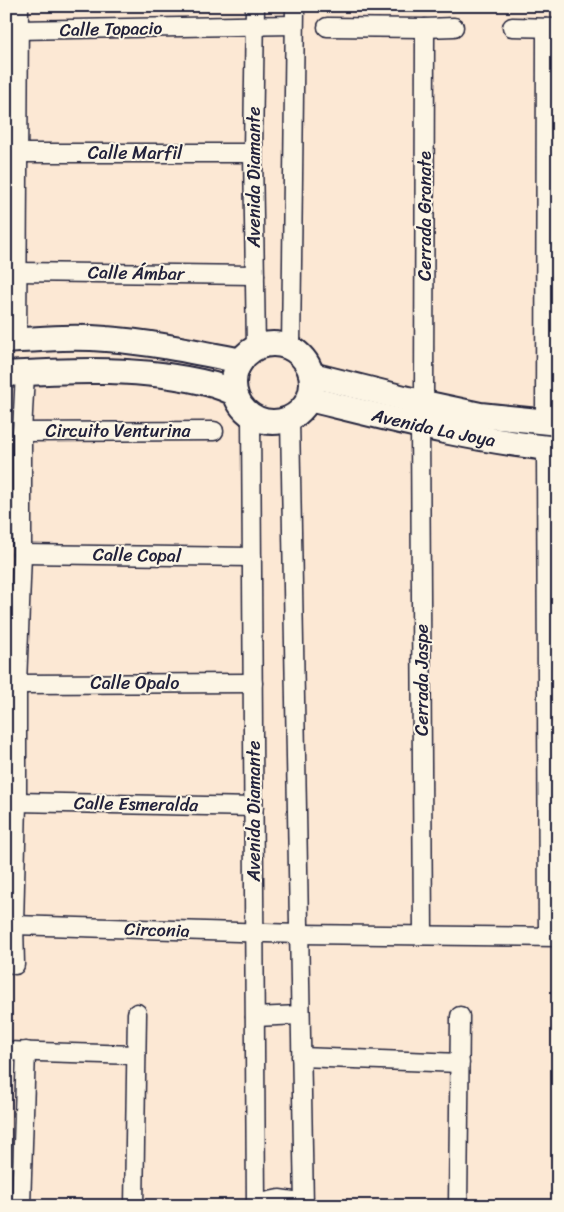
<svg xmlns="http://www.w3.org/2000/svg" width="564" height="1212" viewBox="0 0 564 1212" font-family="Sriracha,sans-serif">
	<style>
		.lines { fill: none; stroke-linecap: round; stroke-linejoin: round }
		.street-casing { stroke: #22223b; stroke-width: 21 }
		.secondary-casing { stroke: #22223b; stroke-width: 28 }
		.primary-casing { stroke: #22223b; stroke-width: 31 }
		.street { stroke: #fcf5e5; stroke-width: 18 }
		.secondary { stroke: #fcf5e5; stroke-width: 24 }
		.primary { stroke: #fcf5e5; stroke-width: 28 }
		.labels { text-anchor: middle; stroke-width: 4; stroke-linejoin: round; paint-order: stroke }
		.street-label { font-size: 18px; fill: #22223b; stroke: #fcf5e5 }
	</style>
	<rect width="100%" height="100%" fill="#fce8d4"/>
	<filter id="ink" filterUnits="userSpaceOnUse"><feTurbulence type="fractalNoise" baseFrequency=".02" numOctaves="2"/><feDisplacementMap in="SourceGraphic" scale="10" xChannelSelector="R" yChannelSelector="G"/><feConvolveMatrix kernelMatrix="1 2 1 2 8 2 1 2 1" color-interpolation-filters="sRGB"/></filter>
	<g filter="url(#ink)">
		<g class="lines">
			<defs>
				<g id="street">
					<polyline points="255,6 253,153 256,348"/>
					<polyline points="327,27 425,28 454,27"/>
					<polyline points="512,27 557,28"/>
					<polyline points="18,30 294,25"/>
					<polyline points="18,153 253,153"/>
					<polyline points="17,272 255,275"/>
					<polyline points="17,340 19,6"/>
					<polyline points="291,348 295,6"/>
					<polyline points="424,403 425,28"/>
					<polyline points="251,415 256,1206"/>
					<polyline points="290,418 304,1206"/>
					<polyline points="545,422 546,28"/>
					<polyline points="420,425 423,935"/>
					<polyline points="22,432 214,431"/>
					<polyline points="546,448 548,936"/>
					<polyline points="22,554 252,557"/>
					<polyline points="17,684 253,683"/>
					<polyline points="17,802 254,807"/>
					<polyline points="14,925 299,934 558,937"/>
					<polyline points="15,965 14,925 17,802 17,684 22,554 22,432 25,373"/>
					<polyline points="255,1017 300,1015"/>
					<polyline points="6,1051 136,1055"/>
					<polyline points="301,1057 460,1063"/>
					<polyline points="21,1206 26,1051"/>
					<polyline points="134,1206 137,1013"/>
					<polyline points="458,1206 460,1016"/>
				</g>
				<g id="secondary">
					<path d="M6,341C39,339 73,336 106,339C151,342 196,352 241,361"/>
					<circle cx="273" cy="383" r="39"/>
					<path d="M6,374C73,370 144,367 210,384C219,386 227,390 235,393"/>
					<polyline points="312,375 424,403 480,415 558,423"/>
					<path id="s1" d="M309,399C391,419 474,441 558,449"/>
				</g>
				<polyline id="primary" points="270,1206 280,1204 294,1206"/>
			</defs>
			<use href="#street" class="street-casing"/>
			<use href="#secondary" class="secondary-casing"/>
			<use href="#primary" class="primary-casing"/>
			<use href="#street" class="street"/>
			<use href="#secondary" class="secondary"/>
			<use href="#primary" class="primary"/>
		</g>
	</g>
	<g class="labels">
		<g class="street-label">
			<text transform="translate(111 29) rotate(-1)" y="6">Calle Topacio</text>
			<text x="135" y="159">Calle Marfil</text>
			<text transform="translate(254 177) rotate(-90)" y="6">Avenida Diamante</text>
			<text transform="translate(425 216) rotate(-90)" y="6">Cerrada Granate</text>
			<text transform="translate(136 273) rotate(1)" y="6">Calle Ámbar</text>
			<text dy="6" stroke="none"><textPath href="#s1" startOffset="128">Avenida La Joya</textPath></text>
			<text x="118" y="437">Circuito Venturina</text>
			<text transform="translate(137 555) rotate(1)" y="6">Calle Copal</text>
			<text transform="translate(422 680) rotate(-90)" y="6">Cerrada Jaspe</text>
			<text x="135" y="689">Calle Opalo</text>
			<text transform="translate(136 804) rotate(1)" y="6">Calle Esmeralda</text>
			<text transform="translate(254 811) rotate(-90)" y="6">Avenida Diamante</text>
			<text transform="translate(157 930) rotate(2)" y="6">Circonia</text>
		</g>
	</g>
	<rect width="564" height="1212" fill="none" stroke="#fcf5e5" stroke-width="25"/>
	<rect x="12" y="12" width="539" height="1187" fill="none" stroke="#22223b" stroke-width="2" filter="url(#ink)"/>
</svg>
